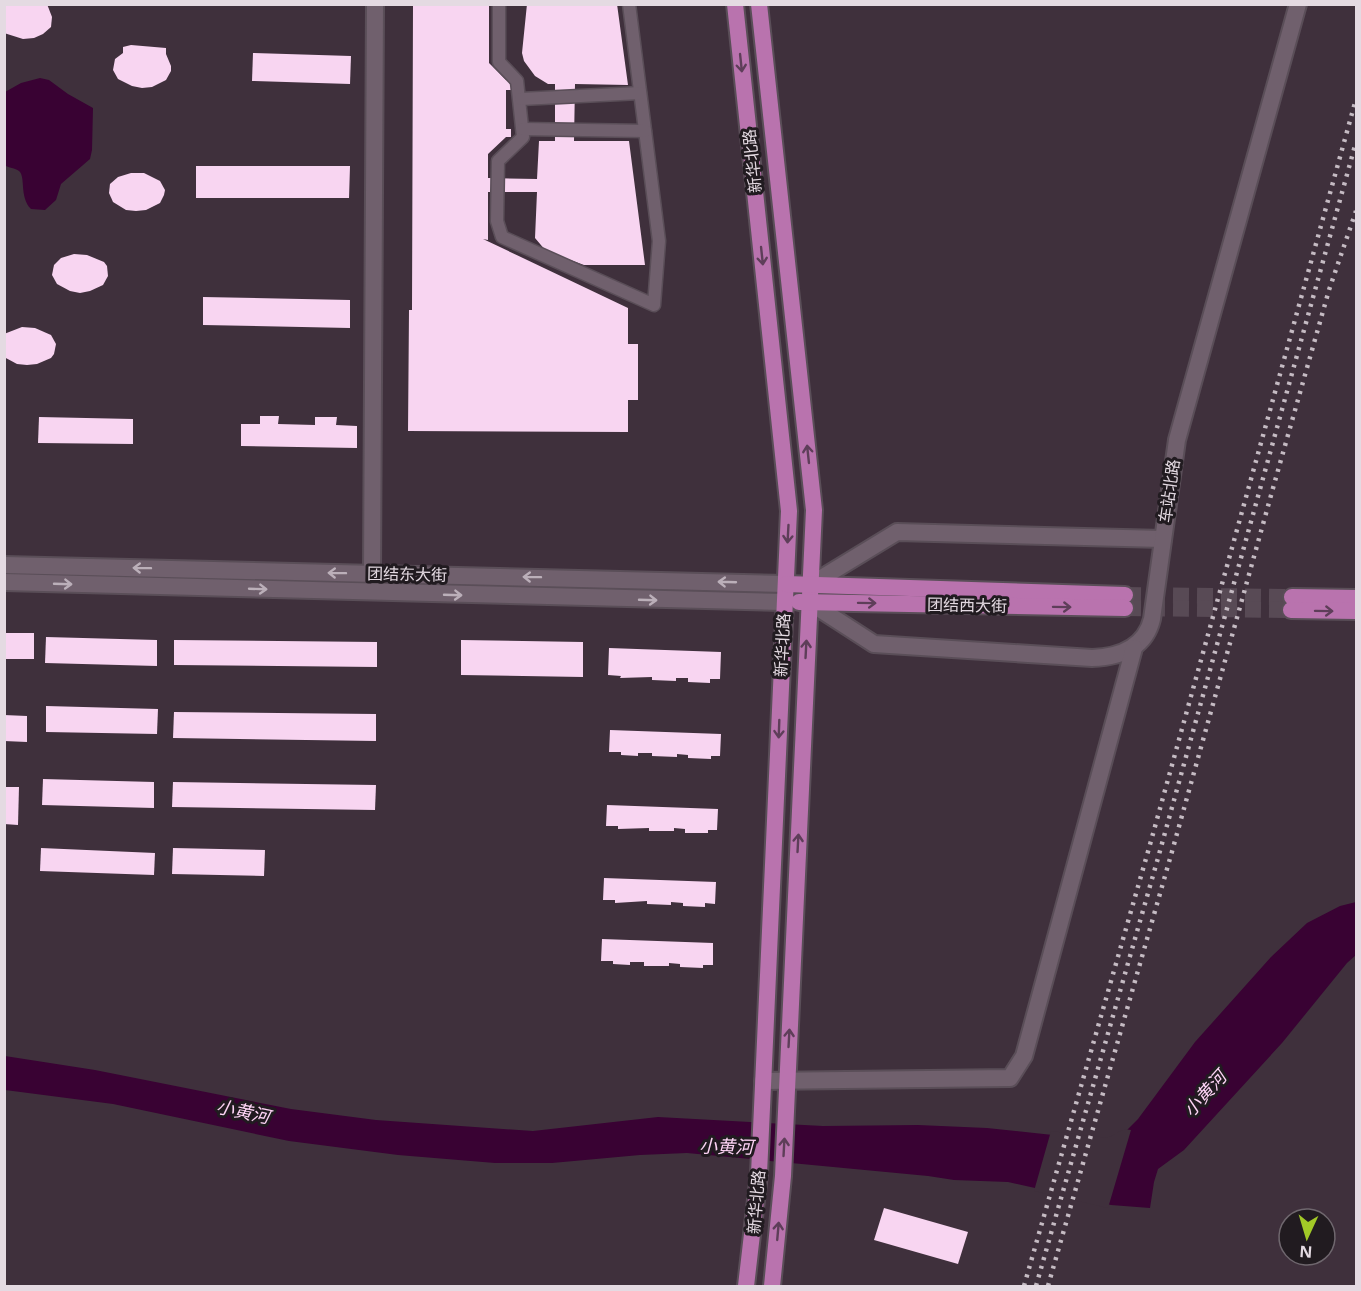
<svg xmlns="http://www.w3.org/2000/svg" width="1361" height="1291" viewBox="0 0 1361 1291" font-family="'Noto Sans','Noto Sans SC',sans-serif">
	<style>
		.water { fill: #390233 }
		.pier { fill: #3f303c }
		.building { fill: #f8d5f1 }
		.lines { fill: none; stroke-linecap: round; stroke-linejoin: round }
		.primary-tunnel { stroke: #584a55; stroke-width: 16; stroke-dasharray: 16 8; stroke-linecap: butt }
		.pedestrian-casing { stroke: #5a4e58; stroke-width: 15 }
		.minor-casing { stroke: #5a4e58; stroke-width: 20 }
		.tertiary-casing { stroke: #5a4e58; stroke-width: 20 }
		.secondary-casing { stroke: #5a4e58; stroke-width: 20 }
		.primary-casing { stroke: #5a4e58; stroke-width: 20 }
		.pedestrian { stroke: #70606d; stroke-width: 12 }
		.minor { stroke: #70606d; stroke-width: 16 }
		.tertiary { stroke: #70606d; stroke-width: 16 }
		.secondary { stroke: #70606d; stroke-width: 16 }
		.primary { stroke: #b973ae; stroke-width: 16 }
		.rail { stroke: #c5bbc3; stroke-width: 4.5; stroke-dasharray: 3 6; stroke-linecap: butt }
		.oneway { stroke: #5e3e59 }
		.oneway2 { stroke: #bbafb9 }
		.labels { text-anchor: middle; stroke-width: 6; stroke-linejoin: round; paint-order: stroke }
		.street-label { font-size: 16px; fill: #e4dae2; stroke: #211b20 }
		.water-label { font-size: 18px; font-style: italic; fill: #fed4f6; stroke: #211b20 }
	</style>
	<rect width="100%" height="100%" fill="#3f303c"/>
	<g class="water">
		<path d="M40,78L49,80L68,94L93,108L92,150L90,159L61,184L56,200L45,210L31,209C19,197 26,177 19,171C15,168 9,168 4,165L5,92L21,83Z"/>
		<polygon points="1356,902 1356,955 1347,963 1282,1043 1184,1150 1158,1169 1154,1182 1150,1208 1111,1205 1008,1182 954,1180 928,1176 687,1153 640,1155 552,1163 495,1163 398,1155 289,1141 113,1104 5,1090 5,1056 95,1070 291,1109 376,1120 533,1131 658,1117 823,1126 918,1125 987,1128 1108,1141 1125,1132 1138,1119 1195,1042 1271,957 1307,923 1340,906"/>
	</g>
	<polygon class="pier" points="1124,1129 1131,1130 1108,1208 1034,1191 1051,1131 1108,1138"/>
	<g class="building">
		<polygon points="4,4 47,4 52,17 51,27 43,34 34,38 23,39 4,33"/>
		<polygon points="413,4 489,4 489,63 506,80 511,81 511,90 506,90 506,129 511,129 511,137 506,137 488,154 488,178 537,179 539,141 555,141 555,84 548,84 535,76 524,61 522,53 527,4 617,4 628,85 575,84 574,141 629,141 645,265 584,265 546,251 535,238 537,192 488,192 488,240 483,239 628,308 628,344 638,344 638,400 628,400 628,432 408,431 409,310 412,310"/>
		<polygon points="131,45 166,48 166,54 171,66 171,71 166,80 152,87 142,88 132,86 118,79 113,70 115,59 123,53 123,47"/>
		<polygon points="253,53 351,56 350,84 252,81"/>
		<polygon points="196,166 350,166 349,198 196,198"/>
		<polygon points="131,173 144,173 160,181 165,190 164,195 160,203 146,210 136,211 126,210 113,202 109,193 110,184 118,177"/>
		<polygon points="74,254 87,255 104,262 107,266 108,276 103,285 90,291 80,293 70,291 57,284 52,275 54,265 61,258"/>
		<polygon points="203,297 350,300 350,328 203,325"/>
		<polygon points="22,327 35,328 51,335 56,344 54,354 51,358 37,364 27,365 17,364 4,357 4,334"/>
		<polygon points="260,416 279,416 278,424 315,425 315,417 337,417 336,425 357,426 357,448 241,446 241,424 260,424"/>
		<polygon points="39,417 133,419 133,444 38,443"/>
		<rect x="4" y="633" width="30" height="26"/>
		<polygon points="46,637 157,640 157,666 45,663"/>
		<polygon points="174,640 377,642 377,667 174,665"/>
		<polygon points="461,640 583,642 583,677 461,675"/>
		<polygon points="609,648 721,652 720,679 710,679 710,683 688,682 688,678 676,678 676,681 652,680 652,677 620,678 621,676 608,675"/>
		<polygon points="46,706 158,709 157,734 46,732"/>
		<polygon points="174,712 376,714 376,741 173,738"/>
		<polygon points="4,715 27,716 27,742 4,741"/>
		<polygon points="610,730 721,734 720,756 711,756 711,759 688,758 688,755 677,754 677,757 652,756 652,753 638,753 638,756 621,755 621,752 609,752"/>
		<polygon points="43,779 154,782 154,808 42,805"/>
		<polygon points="173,782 376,785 375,810 172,807"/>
		<polygon points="4,787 19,787 18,825 4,824"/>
		<polygon points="607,805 718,809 717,830 708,830 708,833 685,833 685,829 674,828 674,831 649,831 649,828 618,829 618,826 606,826"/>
		<polygon points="41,848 155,853 154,875 40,871"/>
		<polygon points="173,848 265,850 264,876 172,874"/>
		<polygon points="604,878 716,882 715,904 705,903 705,907 683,906 683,903 671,902 671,905 647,904 647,901 615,903 615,900 603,900"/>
		<polygon points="602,939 713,943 713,965 703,965 703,968 680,967 680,964 669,963 669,966 644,966 644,962 630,962 630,965 613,964 613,961 601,961"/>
		<polygon points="884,1208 968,1232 958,1264 874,1240"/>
	</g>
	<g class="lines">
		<g class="primary-tunnel">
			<polyline points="1125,595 1292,597"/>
			<polyline points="1125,608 1291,610"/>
		</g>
		<defs>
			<g id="pedestrian">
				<polyline points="499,4 499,62 517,81 523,137 498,161 497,221 502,237 654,305 659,241 629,4"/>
				<polyline points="521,99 640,93"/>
				<polyline points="523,129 645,131"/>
			</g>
			<g id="minor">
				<polyline points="372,573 375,4"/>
				<polyline points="810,585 897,532 1163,539"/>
			</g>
			<g id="tertiary">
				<path d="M809,602L874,644L1092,658C1120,657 1145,648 1152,619L1177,440L1298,4"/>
				<polyline points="763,1081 1010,1078 1024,1056 1134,648"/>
			</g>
			<g id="secondary">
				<polyline points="4,565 786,584"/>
				<polyline points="4,582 784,602"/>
			</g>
			<g id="primary">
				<polyline points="735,4 789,511 759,1174 746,1286"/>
				<polyline points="759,4 814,510 783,1176 772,1286"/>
				<polyline points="786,584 1125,595"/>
				<polyline points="1292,597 1356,598"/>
				<polyline points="799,602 1125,608"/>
				<polyline points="1291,610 1356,611"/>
			</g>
		</defs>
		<use href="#pedestrian" class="pedestrian-casing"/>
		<use href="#minor" class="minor-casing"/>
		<use href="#tertiary" class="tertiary-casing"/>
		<use href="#secondary" class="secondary-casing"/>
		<use href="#primary" class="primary-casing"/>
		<use href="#pedestrian" class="pedestrian"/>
		<use href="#minor" class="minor"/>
		<use href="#tertiary" class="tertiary"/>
		<use href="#secondary" class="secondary"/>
		<use href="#primary" class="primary"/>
		<g class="rail">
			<polyline points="1024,1286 1151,841 1356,99"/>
			<polyline points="1036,1286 1158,858 1356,142"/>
			<polyline points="1048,1286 1173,848 1275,481 1329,290 1356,211"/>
		</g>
	</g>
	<defs><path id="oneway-shaft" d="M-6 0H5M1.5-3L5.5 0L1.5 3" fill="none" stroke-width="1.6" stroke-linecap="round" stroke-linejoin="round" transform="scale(1.5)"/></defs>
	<g class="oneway">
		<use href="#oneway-shaft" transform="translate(741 63) rotate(84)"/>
		<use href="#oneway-shaft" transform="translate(762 256) rotate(84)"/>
		<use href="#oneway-shaft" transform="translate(808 454) rotate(-96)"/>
		<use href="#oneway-shaft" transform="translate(788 534) rotate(93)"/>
		<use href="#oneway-shaft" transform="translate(867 603) rotate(1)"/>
		<use href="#oneway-shaft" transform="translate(1062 607) rotate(1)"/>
		<use href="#oneway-shaft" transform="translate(1324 611) rotate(1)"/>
		<use href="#oneway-shaft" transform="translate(806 649) rotate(-87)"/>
		<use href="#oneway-shaft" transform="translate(779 729) rotate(92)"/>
		<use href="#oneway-shaft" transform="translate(798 843) rotate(-87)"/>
		<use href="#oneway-shaft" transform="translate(789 1038) rotate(-87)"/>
		<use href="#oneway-shaft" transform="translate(784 1147) rotate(-87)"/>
		<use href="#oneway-shaft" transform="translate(778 1231) rotate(-85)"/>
	</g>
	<g class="oneway2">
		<use href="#oneway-shaft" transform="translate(142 568) rotate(-179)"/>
		<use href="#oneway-shaft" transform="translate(337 573) rotate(-179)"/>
		<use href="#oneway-shaft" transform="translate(532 577) rotate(-179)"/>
		<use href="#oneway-shaft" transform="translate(727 582) rotate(-178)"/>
		<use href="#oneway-shaft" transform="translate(63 584) rotate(2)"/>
		<use href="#oneway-shaft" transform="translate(258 589) rotate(2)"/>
		<use href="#oneway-shaft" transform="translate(453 595) rotate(2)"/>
		<use href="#oneway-shaft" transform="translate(648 600) rotate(2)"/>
	</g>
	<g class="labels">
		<g class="street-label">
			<text transform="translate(752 161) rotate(-96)" y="6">新华北路</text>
			<text transform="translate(1169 491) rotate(-82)" y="6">车站北路</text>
			<text transform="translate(407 574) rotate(1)" y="6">团结东大街</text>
			<text transform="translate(967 605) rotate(1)" y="6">团结西大街</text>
			<text transform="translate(782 645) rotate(-87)" y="6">新华北路</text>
			<text transform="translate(756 1202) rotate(-85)" y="6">新华北路</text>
		</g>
		<g class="water-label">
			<text transform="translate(1205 1094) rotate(-48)" y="6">小黄河</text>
			<text transform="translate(243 1112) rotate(12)" y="6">小黄河</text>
			<text transform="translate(726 1147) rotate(1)" y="6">小黄河</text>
		</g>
	</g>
	<rect width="1361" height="1291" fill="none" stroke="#e4dae2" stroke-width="12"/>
	<g transform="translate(1307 1237) rotate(184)"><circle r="28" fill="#211b20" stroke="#6f676e" stroke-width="1.5"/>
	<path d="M0-4.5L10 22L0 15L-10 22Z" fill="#a2c927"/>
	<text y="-9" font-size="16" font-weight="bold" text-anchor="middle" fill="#e4dae2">N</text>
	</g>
</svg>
